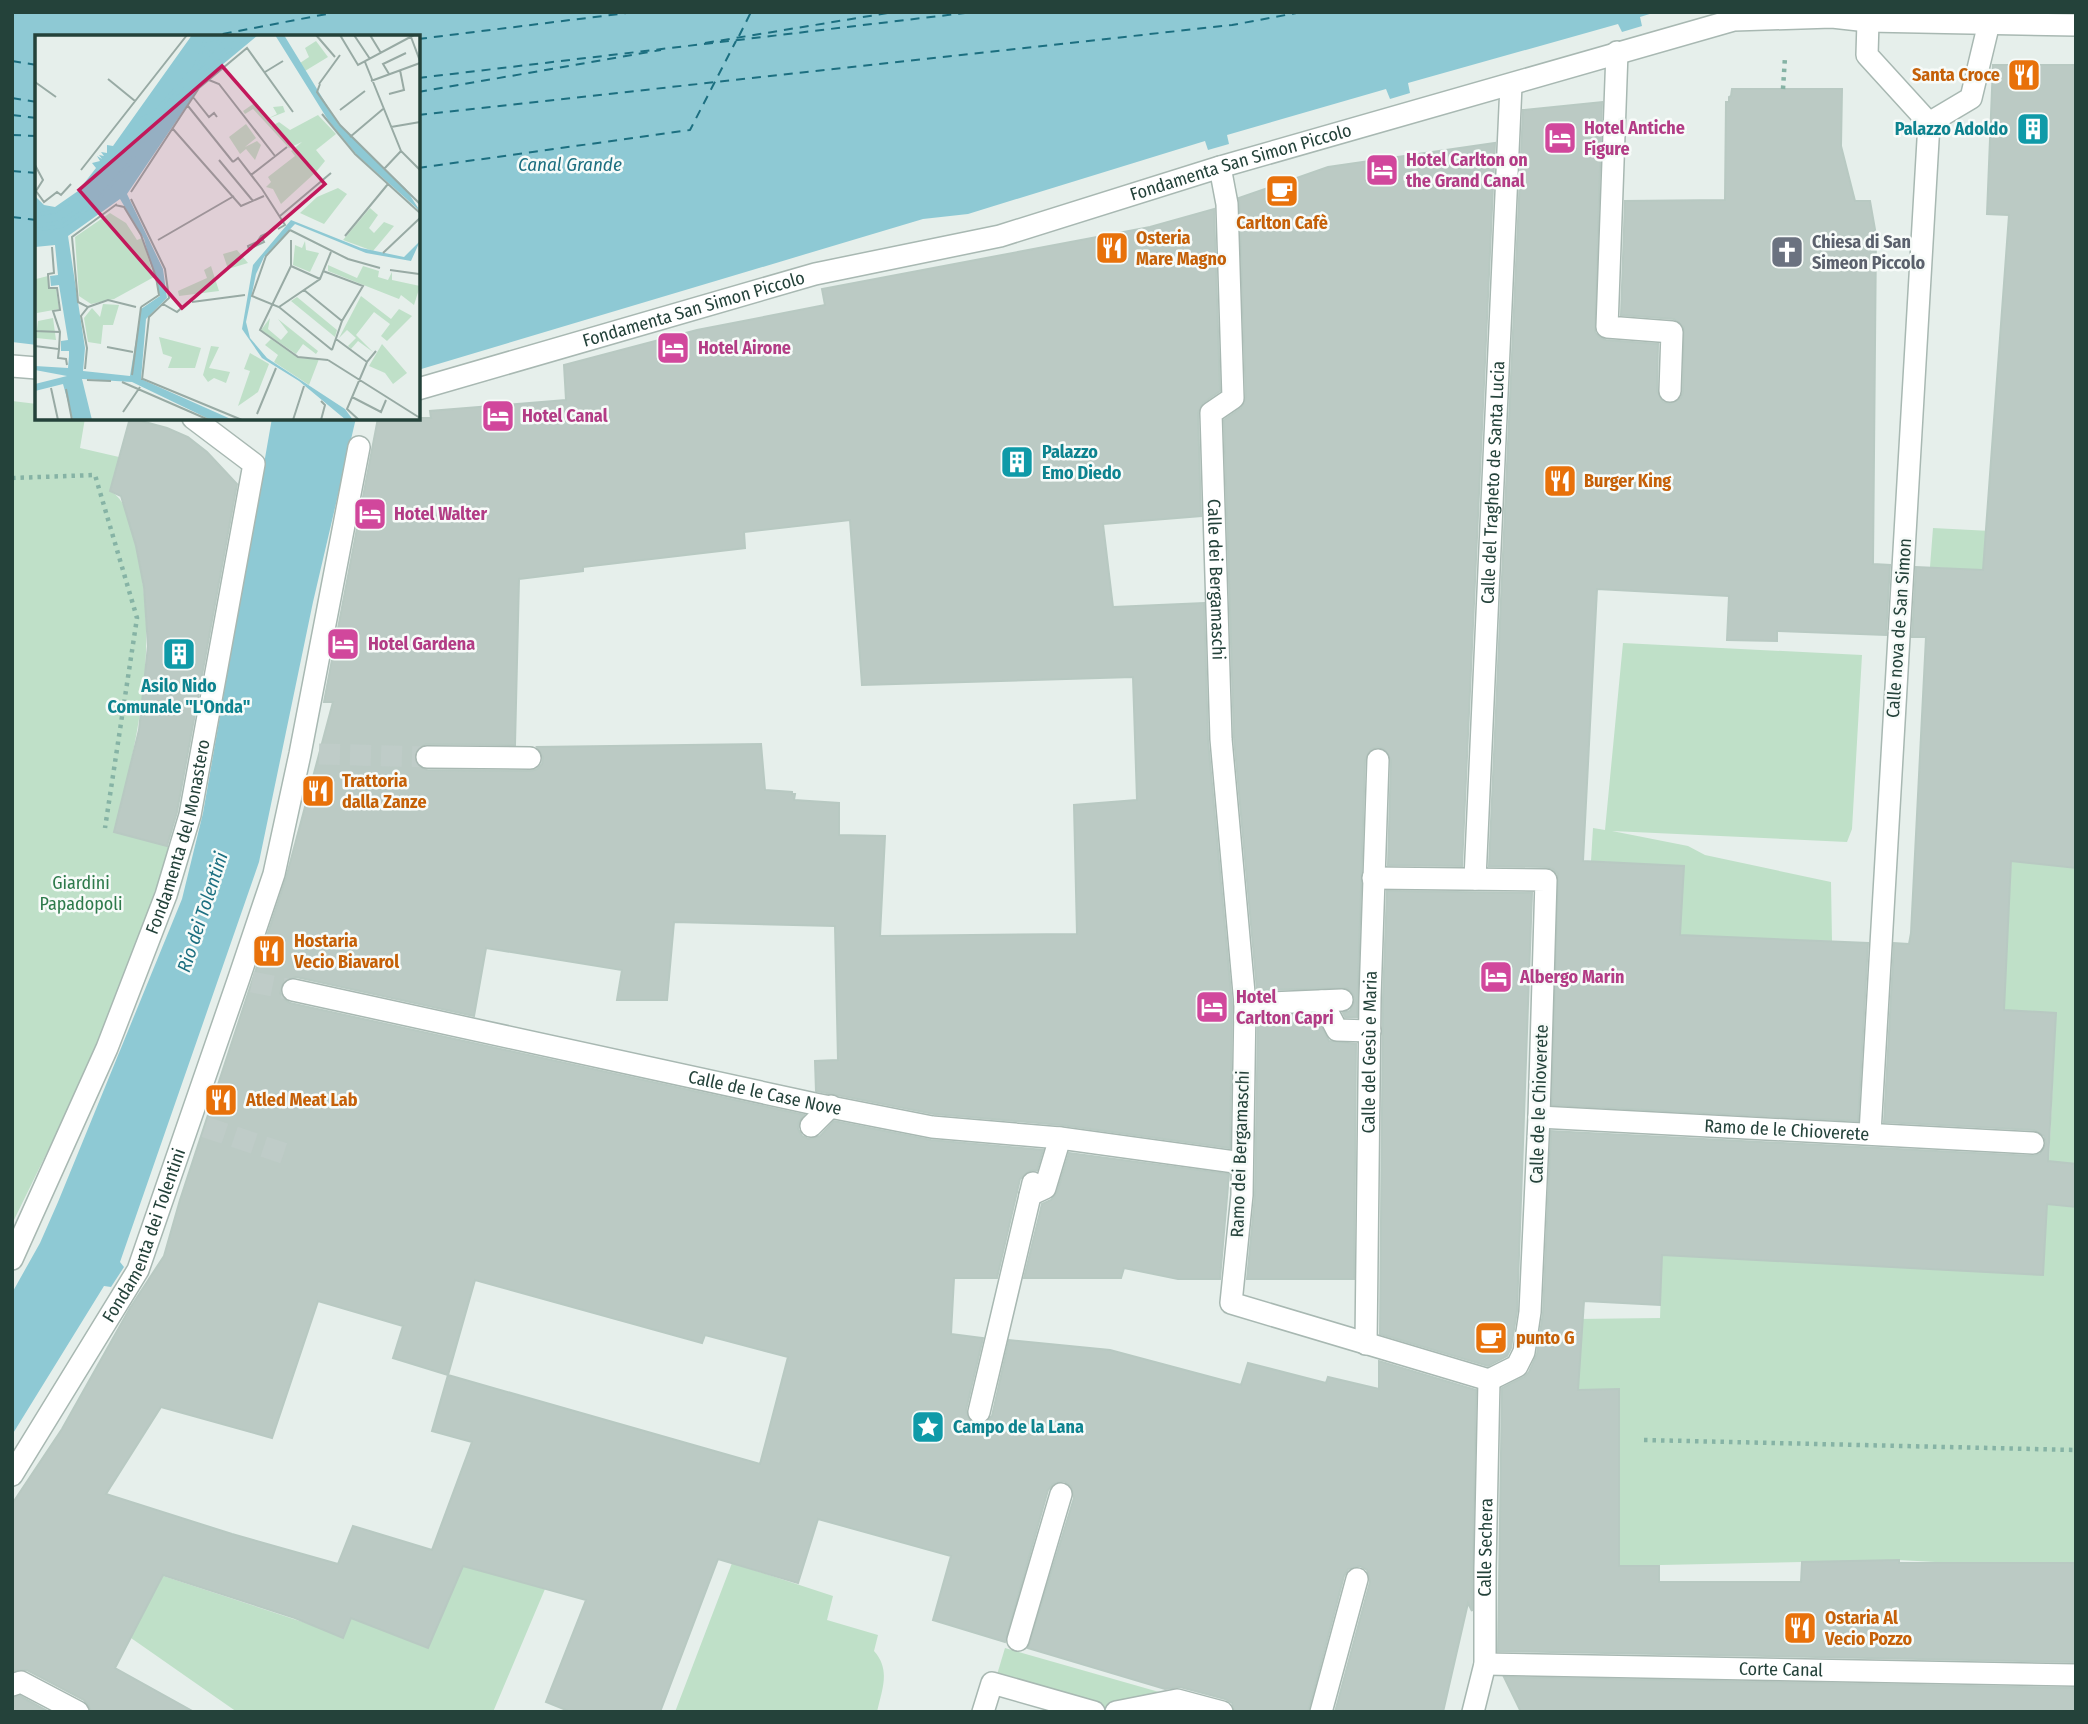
<svg xmlns="http://www.w3.org/2000/svg" width="2088" height="1724" viewBox="0 0 2088 1724" font-family="'Fira Sans Condensed',sans-serif">
	<style>
		.green { fill: #bfe0c8 }
		.water { fill: #8ec9d4 }
		.lines { fill: none; stroke-linecap: round; stroke-linejoin: round }
		.ferry { stroke: #1c6f80; stroke-width: 2; stroke-dasharray: 9 7; stroke-linecap: butt }
		.building { fill: #bbcac4; stroke: #b8c9c2; stroke-width: 2; fill-rule: evenodd }
		.minor-tunnel { stroke: #bfccc8; stroke-width: 21; stroke-dasharray: 21 10; stroke-linecap: butt }
		.minor-casing { stroke: #a8b8b2; stroke-width: 24 }
		.path { stroke: #86b3a5; stroke-width: 4.5; stroke-dasharray: 3.5 5; stroke-linecap: butt }
		.minor { stroke: #fff; stroke-width: 21 }
		.labels { text-anchor: middle; stroke-width: 5; stroke-linejoin: round; paint-order: stroke }
		.food-label { font-size: 18px; font-weight: bold; fill: #c56008; stroke: #f7fbf9; text-anchor: start }
		.hotel-label { font-size: 18px; font-weight: bold; fill: #b23c85; stroke: #f7fbf9; text-anchor: start }
		.culture-label { font-size: 18px; font-weight: bold; fill: #0d838f; stroke: #f7fbf9; text-anchor: start }
		.street-label { font-size: 18px; fill: #24423a; stroke: #f7fbf9 }
		.worship-label { font-size: 18px; font-weight: bold; fill: #5b616d; stroke: #f7fbf9; text-anchor: start }
		.park-label { font-size: 18px; fill: #2d7a4b; stroke: #f7fbf9 }
		.water-label { font-size: 19px; font-style: italic; fill: #1c6f80; stroke: #f7fbf9 }
		.inset-river { fill: none; stroke: #8ec9d4; stroke-width: 3.5 }
		.inset-road { fill: none; stroke: #98aaa4; stroke-width: 2 }
		.view { fill: #c2185b; fill-opacity: 0.15; stroke: #c2185b; stroke-width: 3.5 }
		.inset-edge { fill: none; stroke: #24423a; stroke-width: 3.5 }
	</style>
	<rect width="100%" height="100%" fill="#e6efeb"/>
	<g class="green">
		<path d="M12,401L37,404V418H85L80,448L119,457L110,491C127,500 130,523 135,541C160,647 139,729 115,832L171,847L99,1046L12,1224Z"/>
		<polygon points="1933,528 2069,535 2076,868 2076,1164 2049,1161 2056,1013 2004,1010 2026,573 1930,567"/>
		<polygon points="1623,643 1862,655 1852,829 1847,842 1612,831 1688,846 1705,855 1831,882 1832,941 1755,938 1675,1019 1684,866 1591,861 1593,828 1605,830"/>
		<polygon points="2047,1204 2076,1207 2076,1563 1953,1563 1899,1560 1612,1566 1619,1499 1619,1390 1578,1390 1579,1371 1575,1319 1660,1318 1662,1255 2043,1275"/>
		<polygon points="87,1551 315,1626 343,1638 351,1618 427,1648 463,1566 545,1589 493,1712 237,1712 131,1638 61,1604"/>
		<path d="M732,1563L833,1596L827,1620L878,1635L874,1651C891,1670 882,1689 877,1712H675Z"/>
		<polygon points="1005,1648 1159,1692 1104,1710 996,1678"/>
	</g>
	<g class="water">
		<polygon points="12,12 1656,12 1640,17 1642,26 1622,32 1618,24 1408,83 1410,93 1390,99 1386,89 1227,135 1229,144 1208,150 1205,141 968,214 923,219 418,370 418,37 37,37 37,345 12,342"/>
		<polygon points="272,418 356,418 313,602 259,862 120,1262 124,1267 111,1287 104,1286 12,1435 12,1293 40,1243 58,1202 182,899 203,813"/>
	</g>
	<g class="lines">
		<g class="ferry">
			<polyline points="739,36 751,12"/>
			<polyline points="207,37 337,12"/>
			<polyline points="418,39 635,12"/>
			<polyline points="705,43 894,12"/>
			<polyline points="12,61 37,65"/>
			<polyline points="418,78 973,12"/>
			<polyline points="418,92 661,50"/>
			<polyline points="12,98 37,102"/>
			<polyline points="12,115 37,118"/>
			<polyline points="418,115 1232,25 1302,12"/>
			<polyline points="12,135 37,136"/>
			<polyline points="418,168 690,130 736,41"/>
			<polyline points="12,171 37,173"/>
			<polyline points="12,217 37,220"/>
		</g>
	</g>
	<g class="building">
		<polygon points="1993,65 2076,65 2076,868 2011,861 2004,1010 2056,1013 2048,1161 2076,1164 2076,1207 2047,1204 2043,1275 1662,1255 1660,1305 1584,1301 1578,1390 1619,1389 1619,1566 1659,1566 1659,1582 1801,1582 1802,1562 1899,1560 1899,1563 2076,1563 2076,1662 1498,1651 1502,1388 1524,1377 1529,1372 1537,1354 1543,1313 1551,1131 2032,1156 2040,1154 2046,1144 2044,1136 2034,1130 1884,1122 1894,943 1909,944 1911,933 1926,637 1912,637 1916,567 1983,570 2009,215 1987,214"/>
		<polygon points="1732,89 1842,89 1841,146 1855,201 1870,201 1876,235 1873,564 1890,565 1886,635 1777,631 1777,641 1727,640 1729,596 1597,589 1583,861 1684,866 1680,935 1868,943 1858,1121 1552,1105 1558,874 1553,869 1546,867 1489,866 1523,110 1602,102 1595,332 1599,337 1606,340 1658,344 1657,391 1663,402 1670,404 1681,398 1683,392 1684,327 1674,319 1621,315 1625,201 1725,200 1726,102 1729,102 1729,97 1731,96"/>
		<polygon points="1495,143 1462,866 1388,865 1391,760 1384,749 1378,747 1371,749 1365,760 1357,1017 1345,1017 1343,1013 1350,1011 1355,1000 1353,994 1347,988 1257,990 1234,738 1224,420 1241,408 1246,398 1239,198 1328,167"/>
		<path d="M1214,209L1220,391L1203,403L1198,413L1201,516L1103,524L1113,607L1204,603L1208,740L1232,1004L1230,1148L1061,1125L934,1114L816,1091L815,1061L838,1060L835,926L674,922L667,1000H617L622,970L486,948L474,1016L296,977L284,981L280,993L284,999L290,1003L804,1115L799,1122L798,1129L802,1136L808,1139L820,1136L834,1121L931,1140L1043,1150L1037,1170L1029,1171L1020,1179L997,1278H954L951,1334L983,1338L966,1410L970,1421L975,1425L983,1424L992,1416L1009,1340L1110,1350L1241,1385L1248,1363L1326,1383L1328,1377L1379,1389V1361L1476,1390L1472,1611L1468,1603L1443,1712H1335L1370,1582L1367,1570L1360,1566L1348,1569L1344,1576L1308,1712H1235L1232,1703L1225,1699L1180,1687L1165,1689L1028,1648L1074,1498L1071,1486L1064,1481L1053,1484L1048,1490L1005,1642L933,1620L951,1556L818,1519L798,1583L718,1559L660,1712H571L546,1702L586,1600L463,1566L428,1648L351,1618L343,1638L295,1618L163,1575L115,1668L194,1712H91L89,1706L84,1700L27,1670L12,1671V1504L62,1429L130,1308L164,1256L180,1200L286,878L333,702H324L378,418H431L430,411L566,400L564,365L697,330L825,305L822,289L1150,227ZM850,520L862,685L1133,677L1137,800L1074,805L1077,934L880,936L885,836L839,835V803L794,800L795,794H792V792L765,790L761,744L537,747L543,757L542,764L537,769L530,771L427,770L416,764L415,751L426,744L515,745L519,579L583,571V567L745,548L744,532ZM475,1280L702,1343L705,1335L788,1357L760,1464L448,1375ZM318,1301L403,1326L393,1358L448,1375L432,1431L472,1442L432,1550L353,1526L338,1564L232,1534L106,1494L161,1407L272,1438Z"/>
		<polygon points="130,418 167,428 188,437 207,452 237,484 177,812 167,846 114,832 139,730 148,646 144,587 136,546 121,496 110,491"/>
		<polygon points="1387,891 1532,893 1517,1311 1511,1348 1507,1356 1488,1366 1380,1334 1383,998"/>
		<polygon points="1314,1014 1329,1041 1356,1044 1354,1279 1247,1279 1255,1195 1258,1017"/>
		<polygon points="1069,1153 1229,1174 1220,1279 1178,1279 1124,1268 1121,1278 1024,1278 1042,1204 1051,1200 1057,1192"/>
		<polygon points="1504,1677 2076,1688 2076,1712 1521,1712"/>
		<polygon points="20,1696 49,1712 12,1712 12,1698"/>
	</g>
	<g class="lines">
		<g class="minor-tunnel">
			<polyline points="319,754 427,757"/>
			<polyline points="252,982 293,990"/>
			<polyline points="205,1127 289,1155"/>
		</g>
		<defs>
			<g id="minor">
				<polyline points="1868,21 1867,55 1929,123 1870,1133"/>
				<polyline points="1617,52 1607,327 1672,332 1670,391"/>
				<polyline points="1929,123 1971,98 1989,23"/>
				<path id="s1" d="M1220,167L1227,204L1233,398L1211,413L1221,739L1245,1004L1242,1195L1231,1303L1489,1380"/>
				<polyline points="12,366 37,368"/>
				<path id="s2" d="M418,389L815,274L1000,236L1220,167L1734,20L1832,17L1868,21L2076,25"/>
				<polyline points="427,757 530,758"/>
				<polyline points="1373,878 1546,880 1539,1117 1530,1312 1524,1352 1517,1366 1489,1380"/>
				<path id="s3" d="M1475,879L1511,85"/>
				<path id="s4" d="M293,990L815,1104L932,1127L1060,1138L1242,1163"/>
				<polyline points="1322,1001 1337,1030 1370,1031"/>
				<polyline points="1245,1004 1342,1000"/>
				<path id="s5" d="M1539,1117L2033,1143"/>
				<polyline points="811,1126 831,1106"/>
				<polyline points="1030,1195 1045,1188 1060,1138"/>
				<path id="s6" d="M12,1259L107,1048L166,895L190,815L254,464L193,418"/>
				<path id="s7" d="M1366,1344L1370,998L1378,760"/>
				<polyline points="979,1412 1033,1183"/>
				<path id="s8" d="M12,1475L138,1270L239,978L274,874L300,754L359,447"/>
				<polyline points="1018,1640 1061,1494"/>
				<path id="s9" d="M1485,1664L2076,1675"/>
				<polyline points="12,1685 21,1682 78,1712"/>
				<polyline points="983,1712 992,1683 1094,1712"/>
				<polyline points="1116,1712 1177,1700 1222,1712"/>
				<polyline points="1321,1712 1357,1579"/>
				<path id="s10" d="M1473,1712L1485,1664V1568L1489,1380"/>
			</g>
		</defs>
		<use href="#minor" class="minor-casing"/>
		<g class="path">
			<polyline points="1783,89 1785,57"/>
			<polyline points="12,478 95,475 137,618 105,828"/>
			<polyline points="1644,1440 2076,1450"/>
		</g>
		<use href="#minor" class="minor"/>
	</g>
	<defs>
		<symbol id="restaurant-square" viewBox="-11 -11 22 22"><rect x="-9" y="-9" width="18" height="18" rx="4" fill="#e8710a" stroke="#f7fbf9"/><path d="M-5-6h1v4h1v-4h1v4h1v-4h1v5L-1.5 .5V6h-2V.5L-5-1ZM5-6V6H3V1.5H1.5Q1.5-4 5-6Z" fill="#fff"/></symbol>
		<symbol id="building-square" viewBox="-11 -11 22 22"><rect x="-9" y="-9" width="18" height="18" rx="4" fill="#0f9aa8" stroke="#f7fbf9"/><path d="M-4-6H4V6H1V3H-1V6H-4ZM-2.5-4.3h1.7v1.8h-1.7ZM.8-4.3h1.7v1.8H.8ZM-2.5-1h1.7V.8h-1.7ZM.8-1h1.7V.8H.8Z" fill="#fff"/></symbol>
		<symbol id="hotel-square" viewBox="-11 -11 22 22"><rect x="-9" y="-9" width="18" height="18" rx="4" fill="#d1479c" stroke="#f7fbf9"/><path d="M-6-4.5h1.5V1H6V5H4.5V3h-9V5H-6ZM-4 0a1.8 1.8 0 1 1 3.6 0ZM.5 0V-2.5h3Q6-2.5 6 0Z" fill="#fff"/></symbol>
		<symbol id="cafe-square" viewBox="-11 -11 22 22"><rect x="-9" y="-9" width="18" height="18" rx="4" fill="#e8710a" stroke="#f7fbf9"/><path d="M-5.5-4.5H6V0H3Q3 3.5 0 3.5H-2.5Q-5.5 3.5-5.5 0ZM3-3.2v2h1.7v-2ZM-6 4.5H4V6H-6Z" fill="#fff"/></symbol>
		<symbol id="church-square" viewBox="-11 -11 22 22"><rect x="-9" y="-9" width="18" height="18" rx="4" fill="#6b7280" stroke="#f7fbf9"/><path d="M-1.2-6h2.4v3.5h3.3v2.4h-3.3V6h-2.4V-.1h-3.3v-2.4h3.3Z" fill="#fff"/></symbol>
		<symbol id="sight-square" viewBox="-11 -11 22 22"><rect x="-9" y="-9" width="18" height="18" rx="4" fill="#0f9aa8" stroke="#f7fbf9"/><path d="M0-6L1.8-2.2L6-1.7L2.9 1.2L3.7 5.4L0 3.3L-3.7 5.4L-2.9 1.2L-6-1.7L-1.8-2.2Z" fill="#fff"/></symbol>
	</defs>
	<g fill-rule="evenodd">
		<use href="#restaurant-square" x="2005" y="56" width="38" height="38"/>
		<use href="#building-square" x="2014" y="110" width="38" height="38"/>
		<use href="#hotel-square" x="1541" y="119" width="38" height="38"/>
		<use href="#hotel-square" x="1363" y="151" width="38" height="38"/>
		<use href="#cafe-square" x="1263" y="172" width="38" height="38"/>
		<use href="#restaurant-square" x="1093" y="229" width="38" height="38"/>
		<use href="#church-square" x="1768" y="233" width="38" height="38"/>
		<use href="#hotel-square" x="654" y="329" width="38" height="38"/>
		<use href="#hotel-square" x="479" y="397" width="38" height="38"/>
		<use href="#building-square" x="998" y="443" width="38" height="38"/>
		<use href="#restaurant-square" x="1541" y="462" width="38" height="38"/>
		<use href="#hotel-square" x="351" y="495" width="38" height="38"/>
		<use href="#hotel-square" x="324" y="625" width="38" height="38"/>
		<use href="#building-square" x="160" y="635" width="38" height="38"/>
		<use href="#restaurant-square" x="299" y="772" width="38" height="38"/>
		<use href="#restaurant-square" x="250" y="932" width="38" height="38"/>
		<use href="#hotel-square" x="1477" y="958" width="38" height="38"/>
		<use href="#hotel-square" x="1193" y="988" width="38" height="38"/>
		<use href="#restaurant-square" x="202" y="1081" width="38" height="38"/>
		<use href="#cafe-square" x="1472" y="1319" width="38" height="38"/>
		<use href="#sight-square" x="909" y="1408" width="38" height="38"/>
		<use href="#restaurant-square" x="1781" y="1609" width="38" height="38"/>
	</g>
	<g class="labels">
		<g class="food-label">
			<text x="2000" y="81" text-anchor="end">Santa Croce</text>
			<text x="1282" y="229" text-anchor="middle">Carlton Cafè</text>
			<text x="1136" y="244">Osteria<tspan x="1136" dy="21">Mare Magno</tspan></text>
			<text x="1584" y="487">Burger King</text>
			<text x="342" y="787">Trattoria<tspan x="342" dy="21">dalla Zanze</tspan></text>
			<text x="294" y="947">Hostaria<tspan x="294" dy="21">Vecio Biavarol</tspan></text>
			<text x="246" y="1106">Atled Meat Lab</text>
			<text x="1516" y="1344">punto G</text>
			<text x="1825" y="1624">Ostaria Al<tspan x="1825" dy="21">Vecio Pozzo</tspan></text>
		</g>
		<g class="hotel-label">
			<text x="1584" y="134">Hotel Antiche<tspan x="1584" dy="21">Figure</tspan></text>
			<text x="1406" y="166">Hotel Carlton on<tspan x="1406" dy="21">the Grand Canal</tspan></text>
			<text x="698" y="354">Hotel Airone</text>
			<text x="522" y="422">Hotel Canal</text>
			<text x="394" y="520">Hotel Walter</text>
			<text x="368" y="650">Hotel Gardena</text>
			<text x="1520" y="983">Albergo Marin</text>
			<text x="1236" y="1003">Hotel<tspan x="1236" dy="21">Carlton Capri</tspan></text>
		</g>
		<g class="culture-label">
			<text x="2008" y="135" text-anchor="end">Palazzo Adoldo</text>
			<text x="1042" y="458">Palazzo<tspan x="1042" dy="21">Emo Diedo</tspan></text>
			<text x="179" y="692" text-anchor="middle">Asilo Nido<tspan x="179" dy="21">Comunale "L'Onda"</tspan></text>
			<text x="953" y="1433">Campo de la Lana</text>
		</g>
		<g class="street-label">
			<text dy="6" stroke="none"><textPath href="#s2" startOffset="854">Fondamenta San Simon Piccolo</textPath></text>
			<text dy="6" stroke="none"><textPath href="#s2" startOffset="287">Fondamenta San Simon Piccolo</textPath></text>
			<text dy="6" stroke="none"><textPath href="#s3" startOffset="397">Calle del Tragheto de Santa Lucia</textPath></text>
			<text dy="6" stroke="none"><textPath href="#s1" startOffset="425">Calle dei Bergamaschi</textPath></text>
			<text transform="translate(1899 628) rotate(-86)" y="6">Calle nova de San Simon</text>
			<text dy="6" stroke="none"><textPath href="#s6" startOffset="455">Fondamenta del Monastero</textPath></text>
			<text dy="6" stroke="none"><textPath href="#s7" startOffset="292">Calle del Gesù e Maria</textPath></text>
			<text dy="6" stroke="none"><textPath href="#s4" startOffset="483">Calle de le Case Nove</textPath></text>
			<text transform="translate(1539 1104) rotate(-88)" y="6">Calle de le Chioverete</text>
			<text dy="6" stroke="none"><textPath href="#s5" startOffset="248">Ramo de le Chioverete</textPath></text>
			<text transform="translate(1240 1154) rotate(-88)" y="6">Ramo dei Bergamaschi</text>
			<text dy="6" stroke="none"><textPath href="#s8" startOffset="275">Fondamenta dei Tolentini</textPath></text>
			<text dy="6" stroke="none"><textPath href="#s10" startOffset="166">Calle Sechera</textPath></text>
			<text dy="6" stroke="none"><textPath href="#s9" startOffset="296">Corte Canal</textPath></text>
		</g>
		<g class="worship-label">
			<text x="1812" y="248">Chiesa di San<tspan x="1812" dy="21">Simeon Piccolo</tspan></text>
		</g>
		<g class="park-label">
			<text x="81" y="889">Giardini<tspan x="81" dy="21">Papadopoli</tspan></text>
		</g>
		<g class="water-label">
			<text x="570" y="171">Canal Grande</text>
			<text transform="translate(202 912) rotate(-72)" y="7">Rio dei Tolentini</text>
		</g>
	</g>
	<g transform="translate(35 35)">
		<rect width="385" height="385" fill="#e6efeb"/>
		<path d="M281,6L293,22L270,36L265,28L274,22L270,13ZM221,67L232,84L242,79L238,72L248,71L250,77L232,84L237,91L244,87L255,95L283,80L301,99L281,115L290,126L281,137L246,169L238,154L231,152L236,147L233,142L260,121L256,116L267,107L254,113L218,74L210,79L208,76ZM211,89L221,103L210,112L222,106L226,110L220,125L211,114L205,119L194,102ZM303,153L312,159L289,189L265,178L282,162ZM335,173L343,180L334,193L339,198L349,187L359,191L338,216L308,205ZM75,178L91,188L102,205L107,203L119,242L79,264L56,269L44,261L40,202ZM270,206L271,215L284,218L275,237L258,230L260,210L267,213ZM202,215L213,228L193,234L188,219ZM293,230L322,243L328,231L344,236L343,242L353,245L357,237V245L385,251L379,270L366,260L364,264L293,236ZM176,231L184,256L144,261L143,256L172,243L169,235ZM13,241V254H21L24,274L2,278L1,244ZM326,261L356,284L364,274L377,281L352,306L346,301L355,289L339,277L321,300L338,317L323,306L316,314L313,311L321,303L312,295L304,303ZM262,262L302,295L300,302L256,266ZM68,269L84,270L78,290H68L66,309L53,307L49,283L57,273L65,282ZM18,283L21,305L1,303L3,286ZM235,283L233,294L246,305L253,297L243,284L283,316L281,319L268,309L261,319L226,295ZM124,302L166,313L160,333H133L137,322L128,319ZM236,304L263,323L284,324L274,350L239,327L243,320L230,310ZM347,309L372,338L358,349L350,338L334,331ZM176,311L184,312L174,333L195,337L191,348L179,343L173,347L168,340ZM215,318L234,329L223,357L203,371L215,336L209,334Z" fill="#bfe0c8"/>
		<path d="M157,0H223L169,45L92,159L128,234L132,263L111,284L106,344L198,385H176L97,347L47,344L57,385H38L28,349L0,356V349L32,341L0,335V331L33,333L34,321V316H26V306L33,305L24,250L16,251L15,241L23,240L20,210L0,212V161L9,170L20,172L43,156L61,133L57,128L65,126L62,121L67,124L64,120L69,121L66,117L72,118V110L78,111ZM85,164L109,204L125,261L106,274L95,341L48,336L50,313L33,201ZM240,0H249L304,90L371,154L385,176L322,120L293,85ZM256,185L326,213L369,222L385,206L376,226L331,218L260,189L229,222L221,239L211,287L215,303L232,323L310,374L318,385H311L264,346L227,323L207,294L218,230Z" fill="#8ec9d4" fill-rule="evenodd"/>
		<path class="inset-river" d="M148,51L208,0M130,72L187,4M122,75L160,32L170,6L196,0M62,156L79,136M0,180L20,176L52,157L118,79M0,184L21,180L53,160L126,76M0,186L22,183L57,159M0,188L22,184L55,163L126,79M0,191L24,188L57,165L169,35L191,17M0,195L28,191L61,167L99,123L93,98L108,83L136,70L169,33L212,0"/>
		<path class="inset-road" d="M281,0L300,22M305,0L323,30L379,0M319,0L335,24M335,0L346,18M376,2L385,26M330,27L366,116L385,135M230,37L248,26M354,39L348,29L371,18M73,44L100,66M174,45L184,49L240,121M336,46L385,28M0,47L21,62M284,49L305,20M285,49L282,57L305,90L385,169M354,59L369,55L365,35M158,62L174,82L179,78L182,82M153,71L198,127M305,75L330,56M287,79L320,119L385,178M356,92L385,87M138,94L206,171L229,161M315,102L348,74M184,125L218,166M198,127L203,123L227,154L250,190L243,194M0,130L8,145L1,156L9,167L22,157L26,160L36,149M349,134L366,116M46,135L152,0M216,140L252,112M96,157L164,53L212,13L258,77M96,164L130,234L134,263L114,282L107,345M80,170L89,172L106,200L121,242L124,260L106,272M245,181L296,138M255,195L231,221L217,261L244,272L297,315M255,195L313,224L345,233M226,201L229,207L214,214L213,211L222,207L226,201L235,197M310,201L353,149M123,205L199,161M256,205V231L225,295L263,322L293,325M17,212L19,238L13,239L14,253H22L25,275L18,276L25,297L24,314M348,218L385,183M256,231L285,244M355,235L384,239M288,236L328,251L307,286L297,315M269,255L307,286M157,267L210,260M128,269L142,277L153,267M53,272L73,265L101,272M244,272L285,244L296,217M0,278V296L25,297M301,304L332,327L341,316M0,311L24,314L23,323L31,324L32,330M72,312L98,317M293,325L385,383M50,334L52,313L46,281L53,272L43,267L37,202L82,169M97,340L106,272M108,344L207,385M52,345L76,346M87,347L174,385M16,353L23,385M31,354L37,385M317,362L346,377L351,365M88,377L105,352M222,379L241,333M258,385L269,351M286,385L290,370L286,366M324,385L312,374L332,327"/>
		<path class="view" d="M187,31L290,149L147,273L44,155Z"/>
		<rect width="385" height="385" class="inset-edge"/>
	</g>
	<rect width="2088" height="1724" fill="none" stroke="#24423a" stroke-width="28"/>
</svg>
